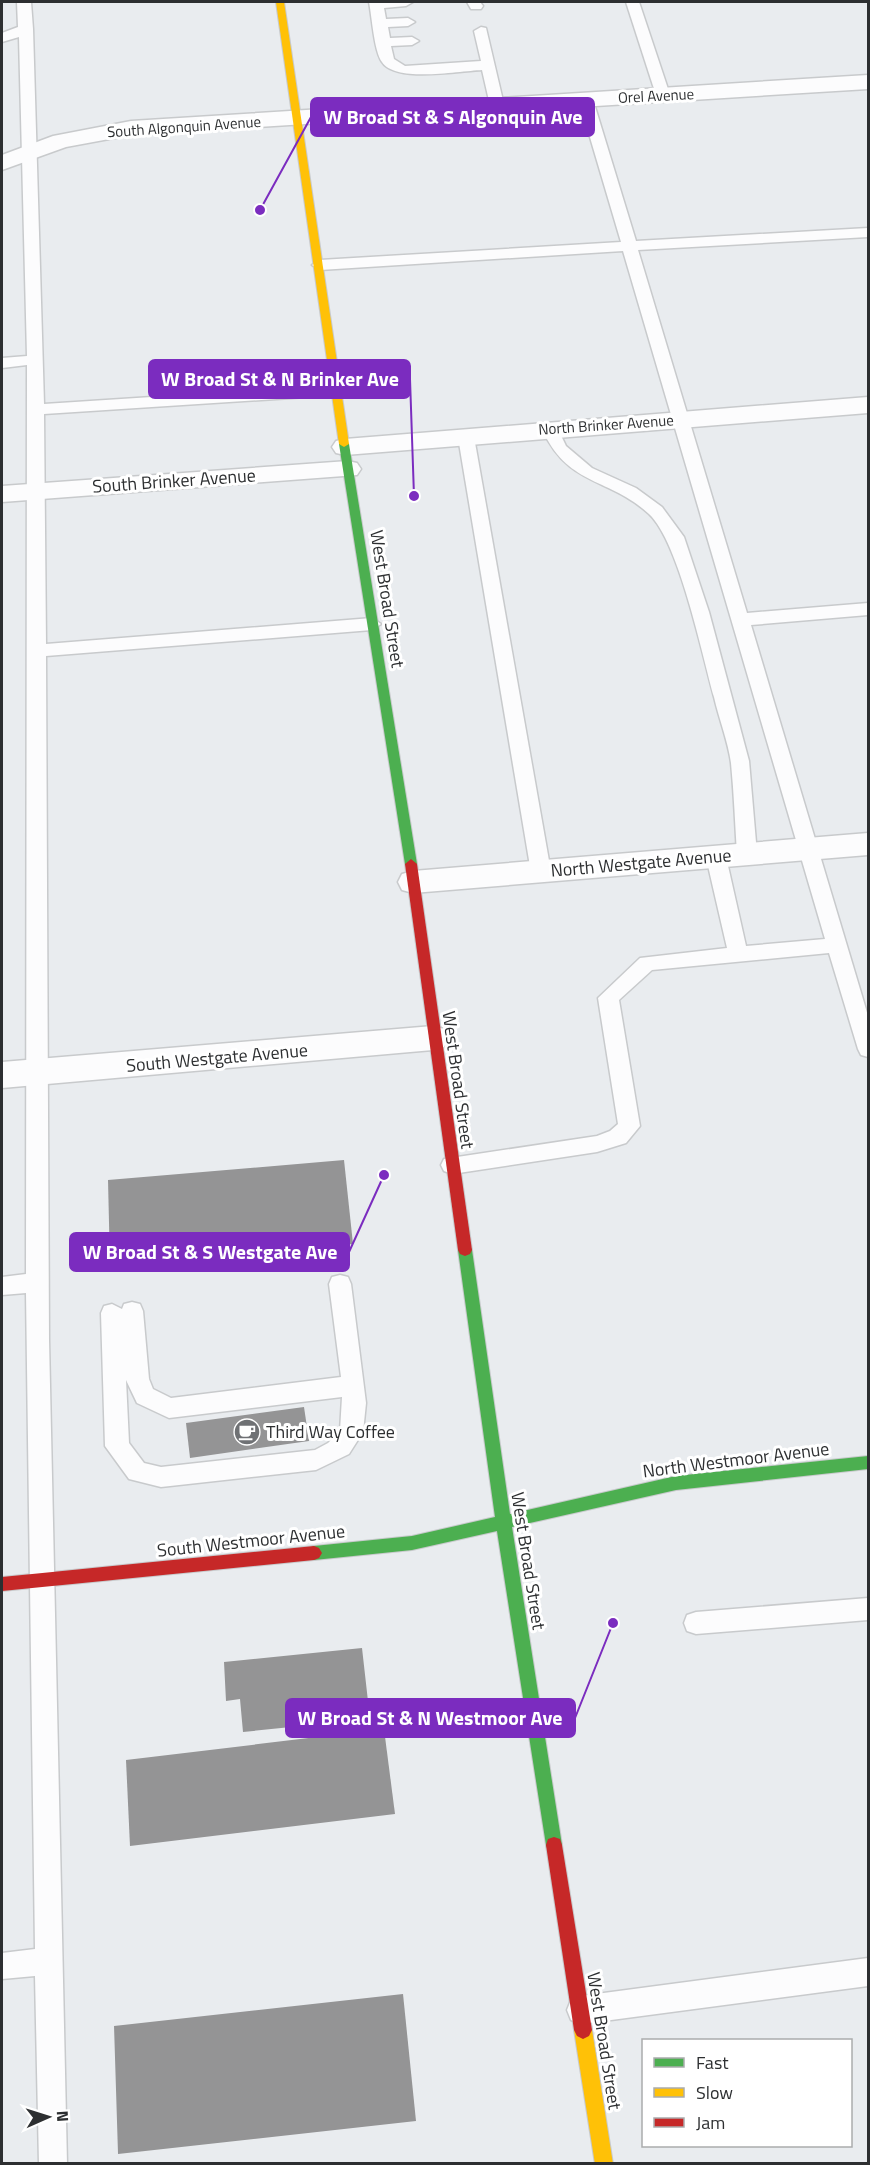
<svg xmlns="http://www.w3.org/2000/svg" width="870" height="2165" viewBox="0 0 870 2165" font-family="'Titillium Web',sans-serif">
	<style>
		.building { fill: #949495 }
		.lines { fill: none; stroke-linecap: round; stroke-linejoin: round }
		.lane-casing { stroke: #c8cacc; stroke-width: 3 }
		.street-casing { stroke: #c8cacc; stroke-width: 3 }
		.fast-casing { stroke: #c8cacc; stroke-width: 2 }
		.slow-casing { stroke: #c8cacc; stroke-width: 2 }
		.jam-casing { stroke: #c8cacc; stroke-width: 2 }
		.lane { fill: #fcfcfd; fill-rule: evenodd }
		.street { fill: #fcfcfd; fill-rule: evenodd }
		.fast { fill: #4caf50; fill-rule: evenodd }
		.slow { fill: #ffc107; fill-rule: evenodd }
		.jam { fill: #c62828; fill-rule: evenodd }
		.labels { text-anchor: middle; stroke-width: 6; stroke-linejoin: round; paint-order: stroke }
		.far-street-label { font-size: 15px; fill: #2d2f31; stroke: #fff }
		.street-label { font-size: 18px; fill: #2d2f31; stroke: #fff }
		.poi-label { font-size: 18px; fill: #2d2f31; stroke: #fff; text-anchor: start }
		.leader { fill: none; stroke: #7b2cbf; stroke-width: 2 }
		.callout-dot { fill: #7b2cbf; stroke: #fff; stroke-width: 2 }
		.callout { fill: #7b2cbf; stroke: #7b2cbf; stroke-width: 2 }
		.callout-label { font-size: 20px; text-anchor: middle; font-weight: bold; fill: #fff }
	</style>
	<rect width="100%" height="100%" fill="#e9ecef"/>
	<g class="building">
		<polygon points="344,1160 353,1244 110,1265 108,1180"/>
		<polygon points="304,1407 309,1441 190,1458 186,1423"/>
		<polygon points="362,1648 370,1719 243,1732 240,1699 226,1701 224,1662"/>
		<polygon points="384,1729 395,1814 130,1846 126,1760"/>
		<polygon points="403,1994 416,2121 118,2154 114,2026"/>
	</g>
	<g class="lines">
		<defs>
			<g id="lane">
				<polygon points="17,2 31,2 33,29 44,404 337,385 345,390 337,395 44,414 46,644 372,618 381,624 372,630 46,656 49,1340 67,2164 39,2164 35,1976 2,1979 2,1953 35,1949 26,1293 2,1295 2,1277 26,1274 27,365 2,368 2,358 27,356 19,37 2,42 2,33 18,27"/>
				<path d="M369,2H413L406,6L384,8L386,19L408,18L415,22L408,26L388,27L390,38L412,37L419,41L412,45L391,46L394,59L405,66L481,61L474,31L481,27L486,28L504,105L502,108L497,109L490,105L482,70C459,71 395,83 382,62C374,51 372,17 369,2Z"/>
				<polygon points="467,2 480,2 483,6 481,9 471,9"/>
				<polygon points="626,2 639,2 670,95 668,98 658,98 656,95"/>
				<polygon points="586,96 593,100 636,241 868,228 868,237 638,250 747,613 868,603 868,615 751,625 868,1016 868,1057 861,1055 858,1049 829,953 652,970 619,1000 640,1126 626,1143 597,1152 452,1174 444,1171 441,1165 444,1159 597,1136 610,1131 618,1124 598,998 640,958 727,948 706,857 709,852 723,852 726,857 746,946 825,939 623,251 320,270 312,265 320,260 621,242 579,100"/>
				<path d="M550,424L556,425L566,446L592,468L636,488L662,507L684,537L709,612L749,761L757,854L754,859H740L737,854C735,824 734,793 731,763C728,741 719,719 714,697C702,654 679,542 649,514C609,477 568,487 542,429Z"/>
				<polygon points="466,432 474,437 551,872 548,877 534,877 531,872 458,437"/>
				<path d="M340,1275L348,1277L351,1284L366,1403L363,1432L349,1454L316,1470L161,1487L129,1479L105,1446L101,1313L104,1306L112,1304L122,1309L124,1304L132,1302L140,1304L143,1311L149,1379L153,1389L171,1398L341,1377L329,1284L332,1277ZM126,1380L137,1403L169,1418L342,1397L340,1431L328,1443L315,1450L161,1467L144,1463L129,1443Z"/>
				<polygon points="868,1598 868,1620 696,1634 687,1631 684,1623 687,1615 696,1612"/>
				<polygon points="868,1958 868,1986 581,2024 571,2020 567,2010 571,2000 581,1996"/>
			</g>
			<g id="street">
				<polygon points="868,75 868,89 131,135 66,147 2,170 2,155 53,136 131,121"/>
				<polygon points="868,397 868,413 345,455 336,453 332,447 336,441 345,439"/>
				<polygon points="348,461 357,463 361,469 357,475 2,502 2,486"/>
				<polygon points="868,833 868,855 413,893 402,890 398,882 402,874 413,871"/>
				<polygon points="433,1026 444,1029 449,1038 444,1047 433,1050 2,1088 2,1062"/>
			</g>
			<g id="fast">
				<polygon points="344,441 349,444 417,864 411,869 405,864 339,444"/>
				<polygon points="465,1244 470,1246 472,1250 510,1514 676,1476 868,1456 868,1469 676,1490 512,1527 562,1845 560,1851 554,1853 548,1851 546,1845 497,1531 412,1550 314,1560 309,1558 306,1553 309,1548 314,1546 412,1536 495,1517 458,1250 460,1246"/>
			</g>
			<g id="slow">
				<polygon points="276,2 284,2 349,444 344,447 339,444"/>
				<polygon points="583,2021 589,2024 592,2030 613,2164 595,2164 574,2030 577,2024"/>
			</g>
			<g id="jam">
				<polygon points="411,859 417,864 472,1250 470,1254 465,1256 460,1254 458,1250 405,864"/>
				<polygon points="314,1546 319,1548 322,1553 319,1558 314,1560 2,1591 2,1577"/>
				<polygon points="554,1837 560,1839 562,1845 592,2030 589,2036 583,2039 577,2036 574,2030 546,1845 548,1839"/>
			</g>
		</defs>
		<use href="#lane" class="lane-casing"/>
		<use href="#street" class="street-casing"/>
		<use href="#fast" class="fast-casing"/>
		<use href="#slow" class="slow-casing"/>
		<use href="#jam" class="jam-casing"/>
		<use href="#lane" class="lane"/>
		<use href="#street" class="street"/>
		<use href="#fast" class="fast"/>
		<use href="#slow" class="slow"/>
		<use href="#jam" class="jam"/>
	</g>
	<defs>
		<symbol id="cafe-disc" viewBox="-11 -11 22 22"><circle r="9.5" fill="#6f7174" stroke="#fff"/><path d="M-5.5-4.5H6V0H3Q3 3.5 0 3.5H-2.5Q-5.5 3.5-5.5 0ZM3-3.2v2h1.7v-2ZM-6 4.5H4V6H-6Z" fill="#fff"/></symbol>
	</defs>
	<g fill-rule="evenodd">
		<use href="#cafe-disc" x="232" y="1417" width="30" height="30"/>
	</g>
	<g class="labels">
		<g class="far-street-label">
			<text transform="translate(656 96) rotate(-3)" y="5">Orel Avenue</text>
			<text transform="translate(184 127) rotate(-4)" y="5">South Algonquin Avenue</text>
			<text transform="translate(606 425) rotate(-4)" y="5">North Brinker Avenue</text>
		</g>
		<g class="street-label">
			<text transform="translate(174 481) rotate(-4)" y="6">South Brinker Avenue</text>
			<text transform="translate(387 599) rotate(81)" y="6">West Broad Street</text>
			<text transform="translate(641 863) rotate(-5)" y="6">North Westgate Avenue</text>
			<text transform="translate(217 1058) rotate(-5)" y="6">South Westgate Avenue</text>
			<text transform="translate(458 1080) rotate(82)" y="6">West Broad Street</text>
			<text transform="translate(736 1460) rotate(-7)" y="6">North Westmoor Avenue</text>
			<text transform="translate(251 1541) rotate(-6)" y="6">South Westmoor Avenue</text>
			<text transform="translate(528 1561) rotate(81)" y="6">West Broad Street</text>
			<text transform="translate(604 2041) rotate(81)" y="6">West Broad Street</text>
		</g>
		<g class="poi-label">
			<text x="266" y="1438">Third Way Coffee</text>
		</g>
	</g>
	<path class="leader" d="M260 210L311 117M414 496L410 379M384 1175L349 1252M613 1623L575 1718"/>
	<g class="callout-dot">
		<circle cx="260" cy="210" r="6"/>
		<circle cx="414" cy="496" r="6"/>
		<circle cx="384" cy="1175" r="6"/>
		<circle cx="613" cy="1623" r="6"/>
	</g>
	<g class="callout">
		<rect x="311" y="98" width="283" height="38" rx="6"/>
		<rect x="149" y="360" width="261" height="38" rx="6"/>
		<rect x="70" y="1233" width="279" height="38" rx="6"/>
		<rect x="286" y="1699" width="289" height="38" rx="6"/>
	</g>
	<g class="callout-label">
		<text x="453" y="124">W Broad St &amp; S Algonquin Ave</text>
		<text x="280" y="386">W Broad St &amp; N Brinker Ave</text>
		<text x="210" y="1259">W Broad St &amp; S Westgate Ave</text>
		<text x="430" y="1725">W Broad St &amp; N Westmoor Ave</text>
	</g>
	<rect width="870" height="2165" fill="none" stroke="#2d2f31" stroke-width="6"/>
	<rect x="642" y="2039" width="210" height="108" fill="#ffffff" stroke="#abacad" stroke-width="1.5"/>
	<rect x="654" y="2058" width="30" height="9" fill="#4caf50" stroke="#abacad" stroke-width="1.5"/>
	<text x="696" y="2069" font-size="18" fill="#2d2f31">Fast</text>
	<rect x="654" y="2088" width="30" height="9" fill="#ffc107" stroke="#abacad" stroke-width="1.5"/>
	<text x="696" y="2099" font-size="18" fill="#2d2f31">Slow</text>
	<rect x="654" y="2118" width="30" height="9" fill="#c62828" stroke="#abacad" stroke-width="1.5"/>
	<text x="696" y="2129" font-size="18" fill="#2d2f31">Jam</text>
	<g transform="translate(48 2117) rotate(87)" stroke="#ffffff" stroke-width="4.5" paint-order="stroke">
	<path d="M0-4.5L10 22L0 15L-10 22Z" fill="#2d2f31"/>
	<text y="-9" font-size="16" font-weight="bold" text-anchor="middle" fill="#2d2f31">N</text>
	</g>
</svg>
